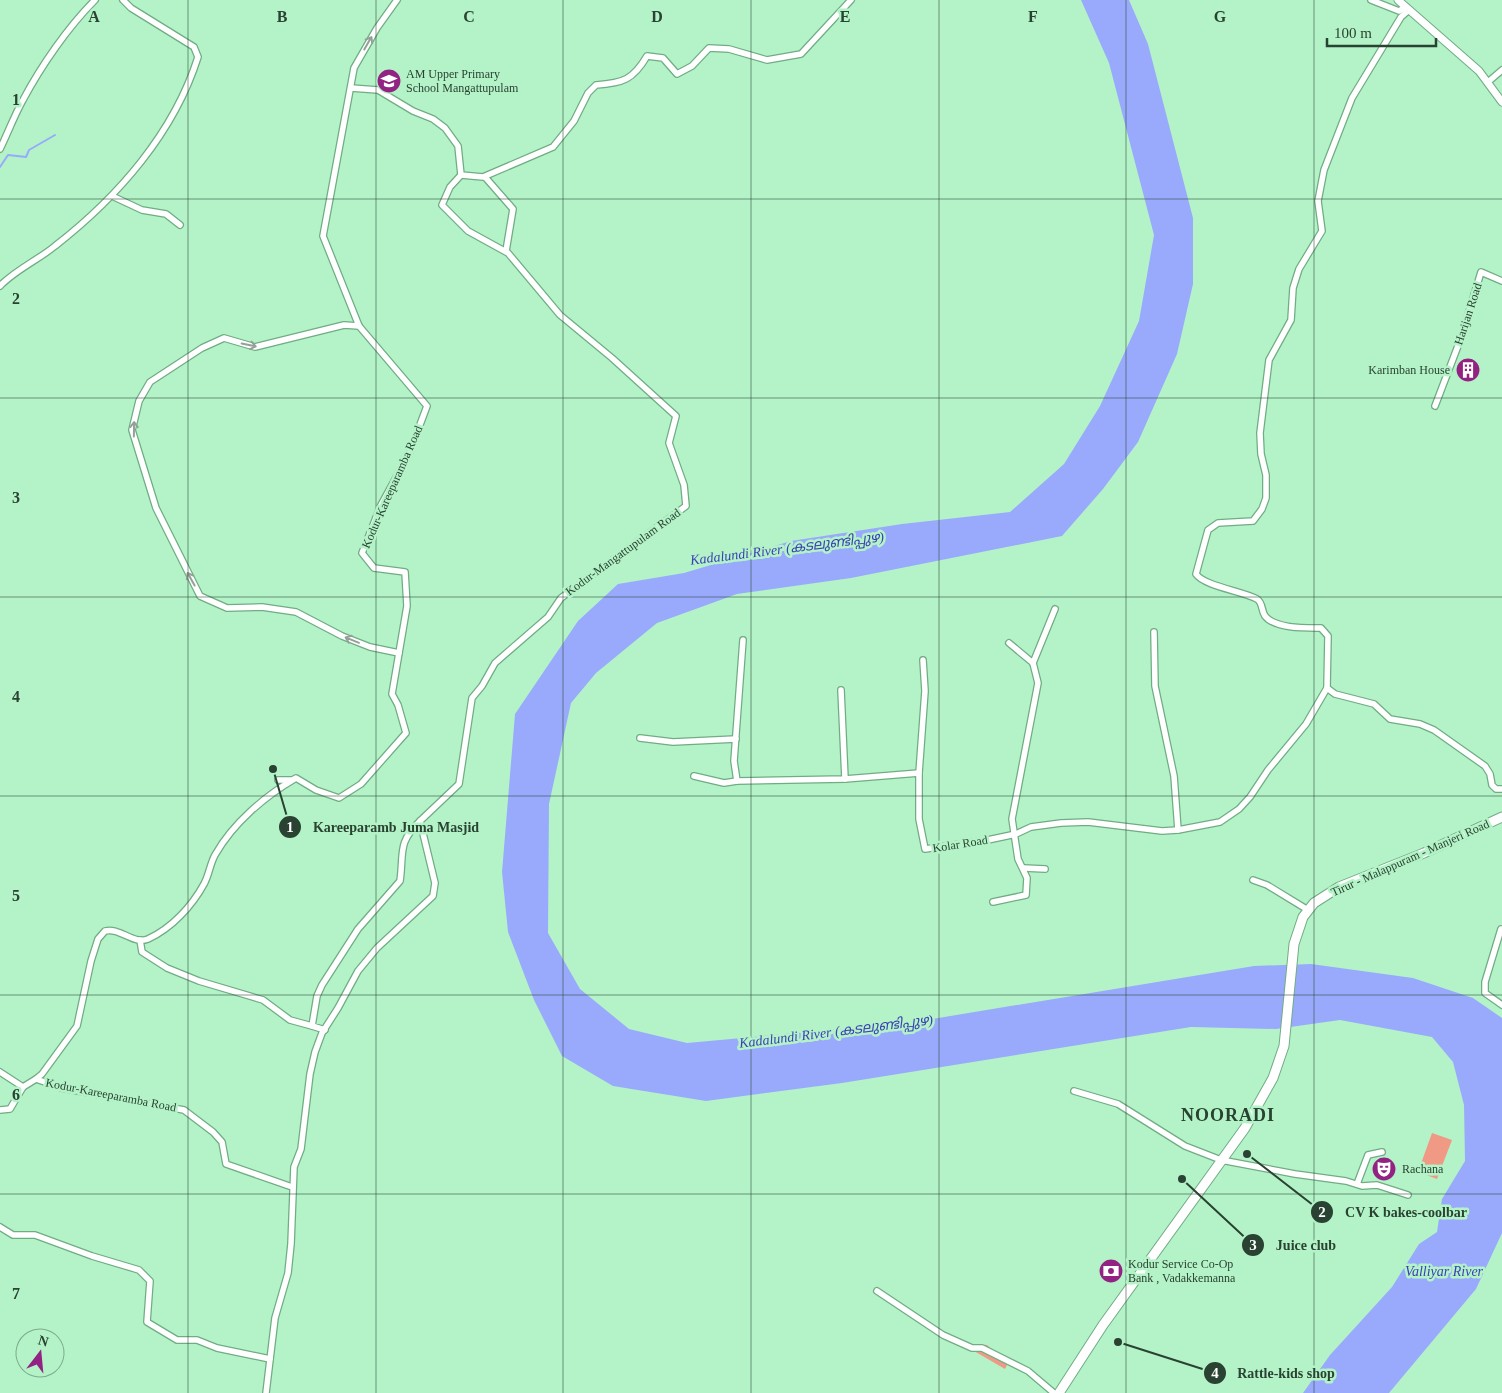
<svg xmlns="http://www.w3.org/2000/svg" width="1502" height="1393" viewBox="0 0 1502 1393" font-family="'Times New Roman','Noto Sans Malayalam',serif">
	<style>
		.green { fill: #f09984 }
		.water { fill: #99aafd }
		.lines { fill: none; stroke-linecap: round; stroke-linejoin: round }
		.stream { stroke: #99aafd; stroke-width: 2 }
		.minor-casing { stroke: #70ac84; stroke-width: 8 }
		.tertiary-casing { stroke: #70ac84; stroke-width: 9 }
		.primary-casing { stroke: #70ac84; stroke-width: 11 }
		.minor { stroke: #fff; stroke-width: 5.5 }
		.tertiary { stroke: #fff; stroke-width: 7 }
		.primary { stroke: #fff; stroke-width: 9 }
		.oneway { stroke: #94a098 }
		.grid { fill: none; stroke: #294231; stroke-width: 1; stroke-opacity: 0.55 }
		.labels { text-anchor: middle; stroke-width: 5; stroke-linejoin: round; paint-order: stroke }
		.poi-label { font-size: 12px; fill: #294231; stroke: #b4f3c8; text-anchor: start }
		.street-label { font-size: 12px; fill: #294231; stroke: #b4f3c8 }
		.water-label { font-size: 14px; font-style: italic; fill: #3b3fb4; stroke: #b4f3c8 }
		.district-label { font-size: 18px; font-weight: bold; letter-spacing: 1px; fill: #294231; stroke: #b4f3c8 }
		.grid-label { font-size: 16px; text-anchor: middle; font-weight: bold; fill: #294231; stroke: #b4f3c8; stroke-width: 5; stroke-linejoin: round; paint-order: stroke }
		.leader { fill: none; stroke: #294231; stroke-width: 2 }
		.callout-dot { fill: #294231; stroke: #b4f3c8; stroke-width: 2 }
		.mark-label { font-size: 15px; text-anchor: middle; font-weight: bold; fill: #fff }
		.callout-label { font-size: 14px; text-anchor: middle; font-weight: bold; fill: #294231; stroke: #b4f3c8; stroke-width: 5; stroke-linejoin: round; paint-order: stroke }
	</style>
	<rect width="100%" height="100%" fill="#b4f3c8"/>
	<g class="green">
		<polygon points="1432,1133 1452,1140 1437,1179 1418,1172"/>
		<polygon points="978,1344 987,1345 1008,1363 1005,1369 974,1351"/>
	</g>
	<polygon class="water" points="1081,0 1129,0 1148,44 1193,218 1193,284 1177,354 1138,442 1103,489 1062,536 851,578 737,594 657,623 596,673 571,703 549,804 548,933 580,989 629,1029 687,1043 914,1022 1254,966 1311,964 1413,978 1473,998 1502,1018 1502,1233 1476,1289 1389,1393 1303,1393 1330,1355 1392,1287 1419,1244 1437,1232 1442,1199 1465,1161 1464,1105 1453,1062 1432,1037 1340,1020 1276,1029 1191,1027 842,1083 706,1101 613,1086 562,1056 534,1000 508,932 502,872 515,714 578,621 618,584 684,573 791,541 902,524 1010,512 1064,464 1100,406 1139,321 1154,235 1109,63"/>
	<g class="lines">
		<polyline class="stream" points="0,167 8,155 26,157 29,150 55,135"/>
		<defs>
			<g id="minor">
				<polyline points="1371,0 1399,11 1406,7"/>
				<path d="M1409,10L1401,17L1352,98L1324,170L1318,201L1322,231L1299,269L1293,288L1291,320L1269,360L1260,433L1261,454L1266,475V498L1262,509L1253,521L1218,523L1208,530L1196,574C1204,586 1242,591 1257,599C1263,603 1261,610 1265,616C1275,629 1307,628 1321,628L1328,636L1327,688L1335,694L1374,704L1390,719L1420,724L1434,730L1485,766L1490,774L1492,785L1496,789H1502"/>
				<polyline points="1488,82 1502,70"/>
				<polyline points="351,88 378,90 413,111 433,119 445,128 458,146 461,175"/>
				<path d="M0,149C8,133 14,116 23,100C41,66 68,27 95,0"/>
				<path d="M461,175L483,177L553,147L574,121L588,93L596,85C623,83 633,80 647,56L663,58L677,74L692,66L709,48L729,49L767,60L801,54L851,0"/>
				<polyline points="485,177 513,209 506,251"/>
				<polyline points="112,196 142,210 166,214 180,225"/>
				<path d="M0,286C15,270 38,260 55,246C118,197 174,133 198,57L194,47L131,8L123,0"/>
				<polyline points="359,326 344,325 255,347 224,338 202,348 150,382 139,401 132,430 156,508 200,596 227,608 262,607 296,612 342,636 370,647 399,653"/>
				<polyline points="1435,406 1461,338 1481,272 1502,281"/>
				<polyline points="1154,632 1155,686 1174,776 1178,830"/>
				<polyline points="743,640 734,761 737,781 845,779 919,773 919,819 925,849 983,841 1016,834 1031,827 1061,823 1088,822 1162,831 1178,830 1220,822 1239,809 1250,797 1268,770 1306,724 1327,688"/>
				<polyline points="1033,663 1055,609"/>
				<polyline points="841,690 845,779"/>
				<polyline points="640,738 673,742 736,739"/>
				<polyline points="919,773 925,691 923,660"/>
				<polyline points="694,776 724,783 737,781"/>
				<polyline points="278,780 291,780"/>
				<polyline points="1024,868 1045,869"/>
				<polyline points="1253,880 1267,885 1308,910"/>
				<polyline points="993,902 1026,895 1027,878 1018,859 1012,819 1038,683 1033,663 1009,643"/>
				<polyline points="1501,929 1485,982 1485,993 1502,1005"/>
				<polyline points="140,940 142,952 167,968 199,981 263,1000 290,1020 312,1026"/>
				<path d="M325,1030L312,1026L317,996L322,985L358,929L400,881C404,853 397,843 420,821"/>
				<polyline points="0,1072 23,1087 36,1079"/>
				<polyline points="1074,1091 1118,1104 1185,1146 1221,1160 1295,1174 1346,1181 1362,1186 1377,1185 1408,1195"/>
				<polyline points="0,1110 10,1109 23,1087"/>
				<polyline points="1357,1184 1368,1155 1382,1152"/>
				<path d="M292,1187L226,1164L222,1142L213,1132L184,1110L62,1088L36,1079L42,1074L77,1026L91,961L98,939L105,931C120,927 133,945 148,939C172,928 192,906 204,884C209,875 210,864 215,855C233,823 265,796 296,778L316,790L339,798L361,784L406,733L398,705L392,694L407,606L405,572L374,568L362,553L381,505L409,454L427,406L359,326L323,236L354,68L377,28L397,0"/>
				<polyline points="0,1227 13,1235 35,1235 92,1256 139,1270 150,1281 147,1322 177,1340 197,1340 217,1348 270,1359"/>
				<polyline points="877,1291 943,1335 972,1348 982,1348 1028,1371 1054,1393"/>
				<polyline points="266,1393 275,1318 288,1273 291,1244 294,1167 301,1149 310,1074 315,1052 322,1033 338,1008 358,971 377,948 433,896 435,883 420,821 459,784 472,698 482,686 495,663 548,617 561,598 686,506 684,485 669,443 676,416 612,358 560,315 508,253 468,231 442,205 450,187 461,175"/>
			</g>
			<polyline id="tertiary" points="1398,0 1479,71 1502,102"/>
			<polyline id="primary" points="1059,1393 1103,1325 1245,1128 1273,1078 1284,1046 1294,944 1303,917 1314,903 1339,887 1424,853 1502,817"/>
		</defs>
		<use href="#minor" class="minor-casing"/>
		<use href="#tertiary" class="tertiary-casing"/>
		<use href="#primary" class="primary-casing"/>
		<use href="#minor" class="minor"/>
		<use href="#tertiary" class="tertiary"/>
		<use href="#primary" class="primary"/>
	</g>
	<defs><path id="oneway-shaft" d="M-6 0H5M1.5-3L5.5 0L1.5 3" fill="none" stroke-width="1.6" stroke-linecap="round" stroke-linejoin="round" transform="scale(1.25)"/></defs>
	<g class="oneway">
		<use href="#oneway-shaft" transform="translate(368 43) rotate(-60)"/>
		<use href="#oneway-shaft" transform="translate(249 345) rotate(11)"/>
		<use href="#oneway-shaft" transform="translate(134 429) rotate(-89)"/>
		<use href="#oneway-shaft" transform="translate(191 579) rotate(-119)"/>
		<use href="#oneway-shaft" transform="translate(352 640) rotate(-158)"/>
	</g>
	<path class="grid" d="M188,0V1393M376,0V1393M563,0V1393M751,0V1393M939,0V1393M1126,0V1393M1314,0V1393M0,199H1502M0,398H1502M0,597H1502M0,796H1502M0,995H1502M0,1194H1502"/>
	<defs>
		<symbol id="school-disc" viewBox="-11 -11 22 22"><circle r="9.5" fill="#932383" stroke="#b4f3c8"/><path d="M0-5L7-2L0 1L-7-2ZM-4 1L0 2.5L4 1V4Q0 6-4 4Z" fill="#fff"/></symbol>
		<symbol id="building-disc" viewBox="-11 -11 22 22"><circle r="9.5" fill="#932383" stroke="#b4f3c8"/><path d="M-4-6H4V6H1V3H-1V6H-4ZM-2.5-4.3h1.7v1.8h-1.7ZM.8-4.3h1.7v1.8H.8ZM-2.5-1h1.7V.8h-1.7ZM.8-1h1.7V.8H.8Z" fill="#fff"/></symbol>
		<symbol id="theatre-disc" viewBox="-11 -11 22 22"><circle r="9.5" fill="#932383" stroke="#b4f3c8"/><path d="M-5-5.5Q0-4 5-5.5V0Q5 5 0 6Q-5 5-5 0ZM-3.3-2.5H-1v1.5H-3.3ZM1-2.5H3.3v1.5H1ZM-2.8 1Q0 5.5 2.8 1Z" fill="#fff"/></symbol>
		<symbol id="bank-disc" viewBox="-11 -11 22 22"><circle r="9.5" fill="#932383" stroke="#b4f3c8"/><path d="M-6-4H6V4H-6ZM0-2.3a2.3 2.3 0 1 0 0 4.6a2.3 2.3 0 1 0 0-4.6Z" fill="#fff"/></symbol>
	</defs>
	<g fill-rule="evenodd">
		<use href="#school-disc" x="375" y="67" width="28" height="28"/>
		<use href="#building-disc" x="1454" y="356" width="28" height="28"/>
		<use href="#theatre-disc" x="1370" y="1155" width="28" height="28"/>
		<use href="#bank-disc" x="1097" y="1257" width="28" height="28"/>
	</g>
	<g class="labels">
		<g class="poi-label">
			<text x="406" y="78">AM Upper Primary<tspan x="406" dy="14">School Mangattupulam</tspan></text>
			<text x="1450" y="374" text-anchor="end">Karimban House</text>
			<text x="1402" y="1173">Rachana</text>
			<text x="1128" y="1268">Kodur Service Co-Op<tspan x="1128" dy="14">Bank , Vadakkemanna</tspan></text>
		</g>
		<g class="street-label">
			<text transform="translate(1468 314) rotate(-72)" y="4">Harijan Road</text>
			<text transform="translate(392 487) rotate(-66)" y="4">Kodur-Kareeparamba Road</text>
			<text transform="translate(623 552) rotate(-36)" y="4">Kodur-Mangattupulam Road</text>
			<text transform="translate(960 844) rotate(-9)" y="4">Kolar Road</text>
			<text transform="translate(1410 858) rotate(-24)" y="4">Tirur - Malappuram - Manjeri Road</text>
			<text transform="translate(111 1095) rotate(11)" y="4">Kodur-Kareeparamba Road</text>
		</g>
		<g class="water-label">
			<text transform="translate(787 548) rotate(-7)" y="5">Kadalundi River (കടലുണ്ടിപ്പുഴ)</text>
			<text transform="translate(836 1031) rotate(-7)" y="5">Kadalundi River (കടലുണ്ടിപ്പുഴ)</text>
			<text x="1444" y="1276">Valliyar River</text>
		</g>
		<g class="district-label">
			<text x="1228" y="1121">NOORADI</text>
		</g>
	</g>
	<g class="grid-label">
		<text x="94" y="22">A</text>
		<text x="282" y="22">B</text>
		<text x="469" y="22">C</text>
		<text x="657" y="22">D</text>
		<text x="845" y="22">E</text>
		<text x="1033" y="22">F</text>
		<text x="1220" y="22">G</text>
		<text x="16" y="105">1</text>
		<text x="16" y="304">2</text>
		<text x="16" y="503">3</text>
		<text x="16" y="702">4</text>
		<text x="16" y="901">5</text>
		<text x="16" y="1100">6</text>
		<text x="16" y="1299">7</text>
	</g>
	<path class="leader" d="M273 769L290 827M1247 1154L1322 1212M1182 1179L1253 1245M1118 1342L1215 1373"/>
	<g class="callout-dot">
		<circle cx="273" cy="769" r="5"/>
		<circle cx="1247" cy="1154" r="5"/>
		<circle cx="1182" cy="1179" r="5"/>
		<circle cx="1118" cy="1342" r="5"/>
		<circle cx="290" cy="827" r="12"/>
		<circle cx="1322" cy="1212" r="12"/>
		<circle cx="1253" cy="1245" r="12"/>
		<circle cx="1215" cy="1373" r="12"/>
	</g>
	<g class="mark-label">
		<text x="290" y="832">1</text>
		<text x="1322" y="1217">2</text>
		<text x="1253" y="1250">3</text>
		<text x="1215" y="1378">4</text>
	</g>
	<g class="callout-label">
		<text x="396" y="832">Kareeparamb Juma Masjid</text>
		<text x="1406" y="1217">CV K bakes-coolbar</text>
		<text x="1306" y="1250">Juice club</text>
		<text x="1286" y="1378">Rattle-kids shop</text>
	</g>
	<g transform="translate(40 1353) rotate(16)"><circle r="24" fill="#b4f3c8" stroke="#7cac8c"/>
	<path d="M0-4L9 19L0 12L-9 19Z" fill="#932383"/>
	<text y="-8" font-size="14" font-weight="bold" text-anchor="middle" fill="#294231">N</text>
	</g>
	<path d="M1327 38v8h109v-8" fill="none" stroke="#294231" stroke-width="2.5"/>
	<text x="1334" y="38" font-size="15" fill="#294231" stroke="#b4f3c8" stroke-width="4" paint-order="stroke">100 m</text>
</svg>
